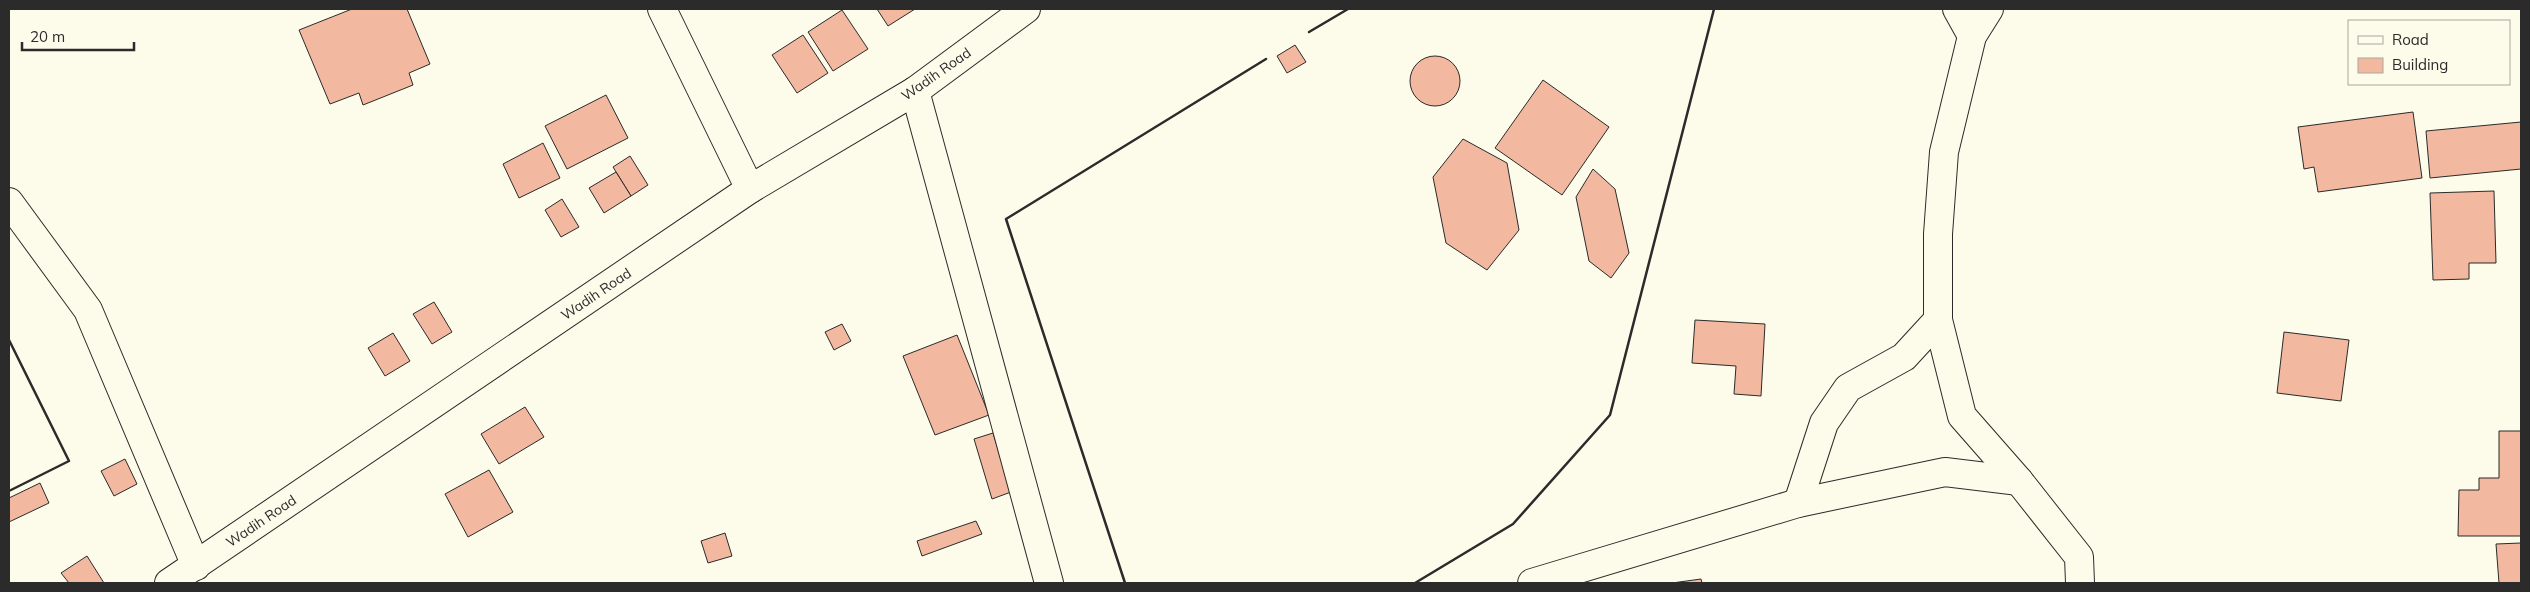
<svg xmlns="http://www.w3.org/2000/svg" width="2530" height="592" viewBox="0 0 2530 592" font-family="Mulish,sans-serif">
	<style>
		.building { fill: #f2b8a0; stroke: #2b2b2b }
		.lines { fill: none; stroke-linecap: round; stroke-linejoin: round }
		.minor-casing { stroke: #2b2b2b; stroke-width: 30 }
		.minor { stroke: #fdfbea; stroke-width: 28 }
		.wall { stroke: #2b2b2b; stroke-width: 2.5 }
		.labels { text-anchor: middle; stroke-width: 4; stroke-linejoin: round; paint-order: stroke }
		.street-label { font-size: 14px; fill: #2b2b2b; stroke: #fdfbea }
	</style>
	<rect width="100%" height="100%" fill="#fdfbea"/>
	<g class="building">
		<polygon points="352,9 407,9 430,64 409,73 413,85 363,105 359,93 330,104 299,30"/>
		<polygon points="877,9 915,9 888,26"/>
		<polygon points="842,10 868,49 833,71 808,32"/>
		<polygon points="803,35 828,73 797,93 772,55"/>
		<polygon points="1295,45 1306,62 1287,73 1277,56"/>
		<circle cx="1435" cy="81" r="25"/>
		<polygon points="1543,80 1609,127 1562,195 1495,148"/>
		<polygon points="606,95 628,138 567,169 545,126"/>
		<polygon points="2413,112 2422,178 2318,192 2314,167 2304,169 2298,127"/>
		<polygon points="2521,122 2521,169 2430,178 2426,131"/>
		<polygon points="1463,139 1507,163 1519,230 1487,270 1446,243 1433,177"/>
		<polygon points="543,143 560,178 519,198 503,164"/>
		<polygon points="630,156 648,185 631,196 613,167"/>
		<polygon points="1593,169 1615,189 1629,253 1611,278 1589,261 1576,197"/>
		<polygon points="616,172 631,196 604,213 589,188"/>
		<polygon points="2494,191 2496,263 2469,263 2469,279 2433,280 2430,193"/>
		<polygon points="562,199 579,227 561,237 545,210"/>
		<polygon points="434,302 452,332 432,344 413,314"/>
		<polygon points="1695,320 1765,324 1761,396 1734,394 1736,366 1692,363"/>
		<polygon points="842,324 851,341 834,350 825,332"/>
		<polygon points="2284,332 2349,340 2341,401 2277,393"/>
		<polygon points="393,333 410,361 385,376 368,348"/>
		<polygon points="957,335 989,415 935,435 903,356"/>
		<polygon points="525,407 544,437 499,464 481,434"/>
		<polygon points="2499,431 2521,431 2521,536 2458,536 2459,490 2479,490 2479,478 2499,478"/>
		<polygon points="993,433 1011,492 992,499 974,439"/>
		<polygon points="125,459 137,484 114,496 101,471"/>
		<polygon points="489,470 513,512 468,537 445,494"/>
		<polygon points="40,483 49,503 9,522 9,498"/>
		<polygon points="976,521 982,534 922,556 917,541"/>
		<polygon points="725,533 732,556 708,563 701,541"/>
		<polygon points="2521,543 2521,583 2499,583 2496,544"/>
		<polygon points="87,556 104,583 69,583 61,573"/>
		<polygon points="1701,579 1702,583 1672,583"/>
	</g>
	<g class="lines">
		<defs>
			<g id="minor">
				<polyline points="662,9 750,189"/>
				<polyline points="1957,9 1972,36"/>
				<polyline points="915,91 1049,583"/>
				<polyline points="9,202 88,310 196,566"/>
				<polyline points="1938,320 1962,416 2019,481 2079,557 2080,583"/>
				<polyline points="1798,503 1824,423 1848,388 1904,357 1938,320 1938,234 1944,152 1972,36 1989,9"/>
				<polyline points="169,583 750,189 915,91 1026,9"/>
				<polyline points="1532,583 1798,503 1945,472 2019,481"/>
			</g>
		</defs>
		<use href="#minor" class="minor-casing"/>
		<use href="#minor" class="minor"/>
		<g class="wall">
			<polyline points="1309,32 1348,9"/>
			<polyline points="9,340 69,461 9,491"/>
			<polyline points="1125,583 1006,219 1266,59"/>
			<polyline points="1415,583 1513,524 1610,415 1714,9"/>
		</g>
	</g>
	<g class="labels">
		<g class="street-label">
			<text transform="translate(936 74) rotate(-35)" y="5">Wadih Road</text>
			<text transform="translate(596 294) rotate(-34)" y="5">Wadih Road</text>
			<text transform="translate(261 521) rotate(-34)" y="5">Wadih Road</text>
		</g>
	</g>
	<rect width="2530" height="592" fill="none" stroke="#2b2b2b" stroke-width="20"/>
	<rect x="2348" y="20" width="162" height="65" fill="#fdfbea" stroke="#a9a89e"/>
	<rect x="2358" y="36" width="25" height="8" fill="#fdfbea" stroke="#a9a89e"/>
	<text x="2392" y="45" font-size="15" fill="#2b2b2b">Road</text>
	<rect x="2358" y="58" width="25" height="15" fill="#f2b8a0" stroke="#a9a89e"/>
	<text x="2392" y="70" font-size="15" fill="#2b2b2b">Building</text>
	<path d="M22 42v8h112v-8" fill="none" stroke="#2b2b2b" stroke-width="2.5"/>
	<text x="30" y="42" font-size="15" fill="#2b2b2b" stroke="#fdfbea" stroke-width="4" paint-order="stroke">20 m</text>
</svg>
